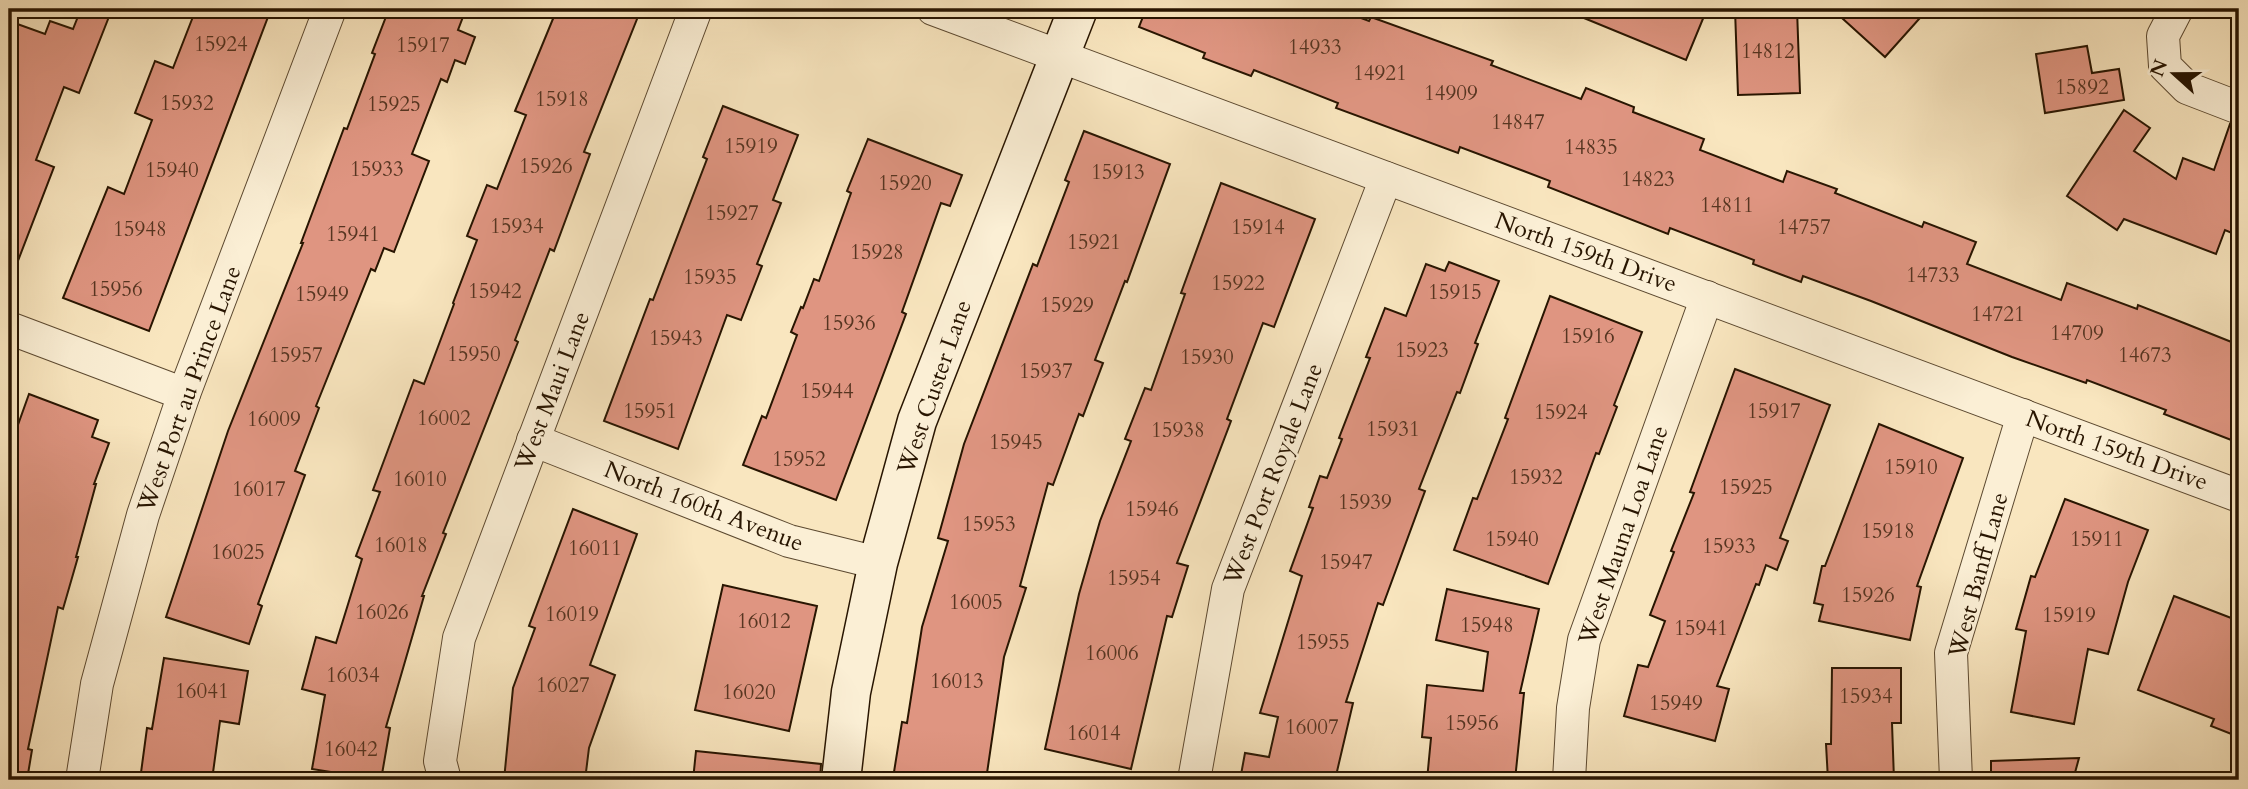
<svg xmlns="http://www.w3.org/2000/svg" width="2248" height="789" viewBox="0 0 2248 789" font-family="Cardo,serif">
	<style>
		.building { fill: #df9581; stroke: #281501; stroke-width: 2 }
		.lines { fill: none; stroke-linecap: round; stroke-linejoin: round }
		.street-casing { stroke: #5c4930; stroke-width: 34 }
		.secondary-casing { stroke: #281501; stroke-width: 41 }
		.street { stroke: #fbefd5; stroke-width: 32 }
		.secondary { stroke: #fbefd5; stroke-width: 38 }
		.labels { text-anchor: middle; stroke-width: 5; stroke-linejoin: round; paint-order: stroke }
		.number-label { font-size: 21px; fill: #563521 }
		.street-label { font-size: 24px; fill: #281501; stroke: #fbefd5 }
	</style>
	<rect width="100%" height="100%" fill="#f9e6bf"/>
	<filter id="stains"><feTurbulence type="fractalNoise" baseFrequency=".00286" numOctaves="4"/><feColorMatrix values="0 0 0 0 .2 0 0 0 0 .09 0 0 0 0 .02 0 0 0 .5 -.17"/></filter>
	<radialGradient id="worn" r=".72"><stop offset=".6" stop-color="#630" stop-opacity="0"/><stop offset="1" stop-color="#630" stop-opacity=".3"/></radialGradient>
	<g class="building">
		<polygon points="81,9 112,9 79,93 64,87 36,160 54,167 11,279 9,278 9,21 45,34 50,21 73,29"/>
		<polygon points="196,9 271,9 149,331 63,298 108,187 124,194 152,120 135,113 155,61 173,68"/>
		<polygon points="389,9 466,9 458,30 475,37 465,64 455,60 447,82 441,79 412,154 429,161 394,252 384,248 375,271 371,269 316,406 319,408 295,471 305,475 258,604 262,606 249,644 166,617 228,431 303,243 301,243 344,128 347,129 375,54 372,53"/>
		<polygon points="557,9 641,9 584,152 590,154 567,216 554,251 550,249 515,340 518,342 443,533 446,534 422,596 424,596 386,727 390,728 381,780 312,769 325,695 302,689 316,637 336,643 362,559 356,556 380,492 373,490 414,380 424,384 454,304 453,303 477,240 467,236 487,185 497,189 526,115 515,111"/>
		<polygon points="1146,9 1337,9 1369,21 1371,17 1493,61 1491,65 1581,99 1586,88 1634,107 1633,112 1704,139 1700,150 1783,182 1787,171 1837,189 1835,193 1922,227 1924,222 1976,242 1967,264 2061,300 2067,283 2137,309 2138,305 2184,323 2239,345 2239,443 2164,414 2166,410 2087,380 2086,383 2012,357 1871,301 1803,276 1801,282 1753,264 1754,260 1670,228 1668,234 1548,187 1550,181 1460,147 1458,153 1336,108 1338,103 1254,70 1251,76 1203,58 1205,53 1139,27"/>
		<polygon points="1562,9 1707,9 1686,60"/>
		<polygon points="1735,9 1797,9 1800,93 1738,95"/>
		<polygon points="1832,9 1928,9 1885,57"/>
		<polygon points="2087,46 2092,73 2119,69 2124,100 2045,113 2036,54"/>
		<polygon points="723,106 798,135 773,200 781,203 757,264 762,266 741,320 727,315 678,449 604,421 650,299 653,300 707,159 703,157"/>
		<polygon points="2124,110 2150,128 2134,151 2176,179 2183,158 2214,170 2230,124 2239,126 2239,236 2225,230 2216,254 2124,219 2117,230 2067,196"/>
		<polygon points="1084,131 1170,164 1127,282 1125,281 1095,360 1103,363 1083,416 1079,414 1053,485 1048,483 1020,586 1026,588 1004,657 986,780 941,780 894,772 902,722 907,723 922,627 948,541 938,538 964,444 1033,264 1037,266 1069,182 1065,180"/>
		<polygon points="868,139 962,175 950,206 941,203 902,312 906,314 836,500 743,465 762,416 766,418 797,335 791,332 801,307 803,308 814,279 819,281 851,193 847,191"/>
		<polygon points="1221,183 1315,219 1274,327 1263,323 1227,419 1231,421 1177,563 1188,566 1172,617 1167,616 1131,769 1045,749 1079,594 1100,521 1131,441 1125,439 1145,388 1151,390 1185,294 1181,293"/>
		<polygon points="1449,262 1499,281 1475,343 1478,344 1460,393 1457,392 1419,489 1425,491 1383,605 1378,603 1346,702 1353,703 1335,780 1240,780 1245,753 1269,757 1278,717 1260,713 1302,576 1290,571 1313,508 1309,507 1320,476 1327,478 1342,439 1339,438 1370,358 1366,357 1385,308 1406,316 1426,264 1445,271"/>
		<polygon points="1550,296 1642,332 1614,405 1617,407 1599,454 1596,453 1548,584 1454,550 1473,498 1477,499 1508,419 1505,418"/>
		<polygon points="1735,369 1830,405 1780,538 1788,541 1777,570 1766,565 1759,585 1756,584 1717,686 1729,689 1715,741 1624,716 1638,665 1648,667 1665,621 1650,615 1674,552 1671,551 1694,493 1690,492"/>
		<polygon points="29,394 98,420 92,437 109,443 94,484 96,484 76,557 78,557 63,609 58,607 28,749 32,750 27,780 9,780 9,450"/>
		<polygon points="1879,424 1963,458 1917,586 1921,587 1910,640 1819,621 1823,605 1814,603 1822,566 1825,566"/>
		<polygon points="2065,499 2148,530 2128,582 2108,654 2088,649 2074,724 2011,712 2026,631 2016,629 2031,576 2035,577"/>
		<polygon points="573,509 637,534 590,665 615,675 589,748 585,780 504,780 513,688 535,628 529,626"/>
		<polygon points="723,585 817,606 789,731 695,710"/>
		<polygon points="1447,589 1539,609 1520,693 1524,693 1515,780 1427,780 1431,738 1422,737 1427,685 1483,691 1488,652 1436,640"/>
		<polygon points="2174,596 2239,621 2239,737 2211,726 2214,719 2138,690"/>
		<polygon points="164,658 248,671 239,724 220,721 212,780 140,780 147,728 152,729"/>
		<polygon points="1832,668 1901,668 1901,723 1892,723 1894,780 1828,780 1826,744 1831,744"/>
		<polygon points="696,751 821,764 820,780 693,780"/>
		<polygon points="2079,758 2073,780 1991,780 1991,761"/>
	</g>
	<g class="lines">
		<defs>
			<g id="street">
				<polyline points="933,9 2239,496"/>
				<polyline points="2177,9 2163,36 2165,66 2187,88 2239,108"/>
				<polyline points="9,328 184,394"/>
				<polyline points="533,440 789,541 878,563"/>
				<polyline points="82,780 97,684 143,515 184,394 330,9"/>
				<polyline points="445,780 440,761 459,638 696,9"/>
				<polyline points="1194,780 1228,589 1386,178"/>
				<polyline points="1569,780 1573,708 1584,640 1707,297"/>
				<polyline points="1956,780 1951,653 2023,415"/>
			</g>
			<polyline id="secondary" points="841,780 851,692 878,563 917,421 1078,9"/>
		</defs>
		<use href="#street" class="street-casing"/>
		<use href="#secondary" class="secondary-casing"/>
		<use href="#street" class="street"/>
		<use href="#secondary" class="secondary"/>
	</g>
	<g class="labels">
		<g class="number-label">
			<text x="221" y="51">15924</text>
			<text x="423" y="52">15917</text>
			<text x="1315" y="54">14933</text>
			<text x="1768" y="58">14812</text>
			<text x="1380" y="80">14921</text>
			<text x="2082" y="94">15892</text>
			<text x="1451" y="100">14909</text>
			<text x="562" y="106">15918</text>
			<text x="187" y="110">15932</text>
			<text x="394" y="111">15925</text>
			<text x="1518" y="129">14847</text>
			<text x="751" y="153">15919</text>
			<text x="1591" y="154">14835</text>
			<text x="546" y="173">15926</text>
			<text x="377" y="176">15933</text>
			<text x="172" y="177">15940</text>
			<text x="1118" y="179">15913</text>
			<text x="1648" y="186">14823</text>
			<text x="905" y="190">15920</text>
			<text x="1727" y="212">14811</text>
			<text x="732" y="220">15927</text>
			<text x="517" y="233">15934</text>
			<text x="1258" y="234">15914</text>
			<text x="1804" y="234">14757</text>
			<text x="140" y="236">15948</text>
			<text x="353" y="241">15941</text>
			<text x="1094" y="249">15921</text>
			<text x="877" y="259">15928</text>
			<text x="1933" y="282">14733</text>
			<text x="710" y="284">15935</text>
			<text x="1238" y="290">15922</text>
			<text x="116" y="296">15956</text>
			<text x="495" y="298">15942</text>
			<text x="1455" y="299">15915</text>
			<text x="322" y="301">15949</text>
			<text x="1067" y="312">15929</text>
			<text x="1998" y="321">14721</text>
			<text x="849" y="330">15936</text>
			<text x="2077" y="340">14709</text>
			<text x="1588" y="343">15916</text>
			<text x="676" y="345">15943</text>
			<text x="1422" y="357">15923</text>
			<text x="474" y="361">15950</text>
			<text x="296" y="362">15957</text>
			<text x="2145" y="362">14673</text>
			<text x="1207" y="364">15930</text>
			<text x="1046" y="378">15937</text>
			<text x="827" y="398">15944</text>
			<text x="650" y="418">15951</text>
			<text x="1774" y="418">15917</text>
			<text x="1561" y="419">15924</text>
			<text x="444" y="425">16002</text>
			<text x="274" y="426">16009</text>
			<text x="1393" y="436">15931</text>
			<text x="1178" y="437">15938</text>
			<text x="1016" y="449">15945</text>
			<text x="799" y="466">15952</text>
			<text x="1911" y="474">15910</text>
			<text x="1536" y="484">15932</text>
			<text x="420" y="486">16010</text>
			<text x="1746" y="494">15925</text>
			<text x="259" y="496">16017</text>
			<text x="1365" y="509">15939</text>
			<text x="1152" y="516">15946</text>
			<text x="989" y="531">15953</text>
			<text x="1888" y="538">15918</text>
			<text x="1512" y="546">15940</text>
			<text x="2097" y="546">15911</text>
			<text x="401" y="552">16018</text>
			<text x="1729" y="553">15933</text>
			<text x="595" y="555">16011</text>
			<text x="238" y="559">16025</text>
			<text x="1346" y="569">15947</text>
			<text x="1134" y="585">15954</text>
			<text x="1868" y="602">15926</text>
			<text x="976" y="609">16005</text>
			<text x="382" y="619">16026</text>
			<text x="572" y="621">16019</text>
			<text x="2069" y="622">15919</text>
			<text x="764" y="628">16012</text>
			<text x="1487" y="632">15948</text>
			<text x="1701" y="635">15941</text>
			<text x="1323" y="649">15955</text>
			<text x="1112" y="660">16006</text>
			<text x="353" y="682">16034</text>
			<text x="957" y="688">16013</text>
			<text x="563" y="692">16027</text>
			<text x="202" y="698">16041</text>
			<text x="749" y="699">16020</text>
			<text x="1866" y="703">15934</text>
			<text x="1676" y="710">15949</text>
			<text x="1472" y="730">15956</text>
			<text x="1312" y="734">16007</text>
			<text x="1094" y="740">16014</text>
			<text x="351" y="756">16042</text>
		</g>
		<g class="street-label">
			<text transform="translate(1586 252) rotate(20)" y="8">North 159th Drive</text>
			<text transform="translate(934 387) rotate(-71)" y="8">West Custer Lane</text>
			<text transform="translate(189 389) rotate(-70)" y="8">West Port au Prince Lane</text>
			<text transform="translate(552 391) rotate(-69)" y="8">West Maui Lane</text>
			<text transform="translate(2117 450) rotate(20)" y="8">North 159th Drive</text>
			<text transform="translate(1273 474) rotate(-69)" y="8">West Port Royale Lane</text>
			<text transform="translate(704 506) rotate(21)" y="8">North 160th Avenue</text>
			<text transform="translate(1623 535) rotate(-71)" y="8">West Mauna Loa Lane</text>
			<text transform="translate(1978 575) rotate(-75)" y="8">West Banff Lane</text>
		</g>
	</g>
	<rect width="2248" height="789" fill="none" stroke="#f9e6bf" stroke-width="35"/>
	<rect x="10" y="10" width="2227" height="768" fill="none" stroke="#281501" stroke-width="3.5"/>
	<rect x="18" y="18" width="2213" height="754" fill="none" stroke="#281501" stroke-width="2"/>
	<g transform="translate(2174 74) rotate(291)" stroke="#fbefd5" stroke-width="5" paint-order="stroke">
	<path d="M0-5L12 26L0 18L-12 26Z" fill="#281501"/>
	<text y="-10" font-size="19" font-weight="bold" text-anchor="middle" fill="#281501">N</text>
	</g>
	<rect width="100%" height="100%" filter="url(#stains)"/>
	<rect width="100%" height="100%" fill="url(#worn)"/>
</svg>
